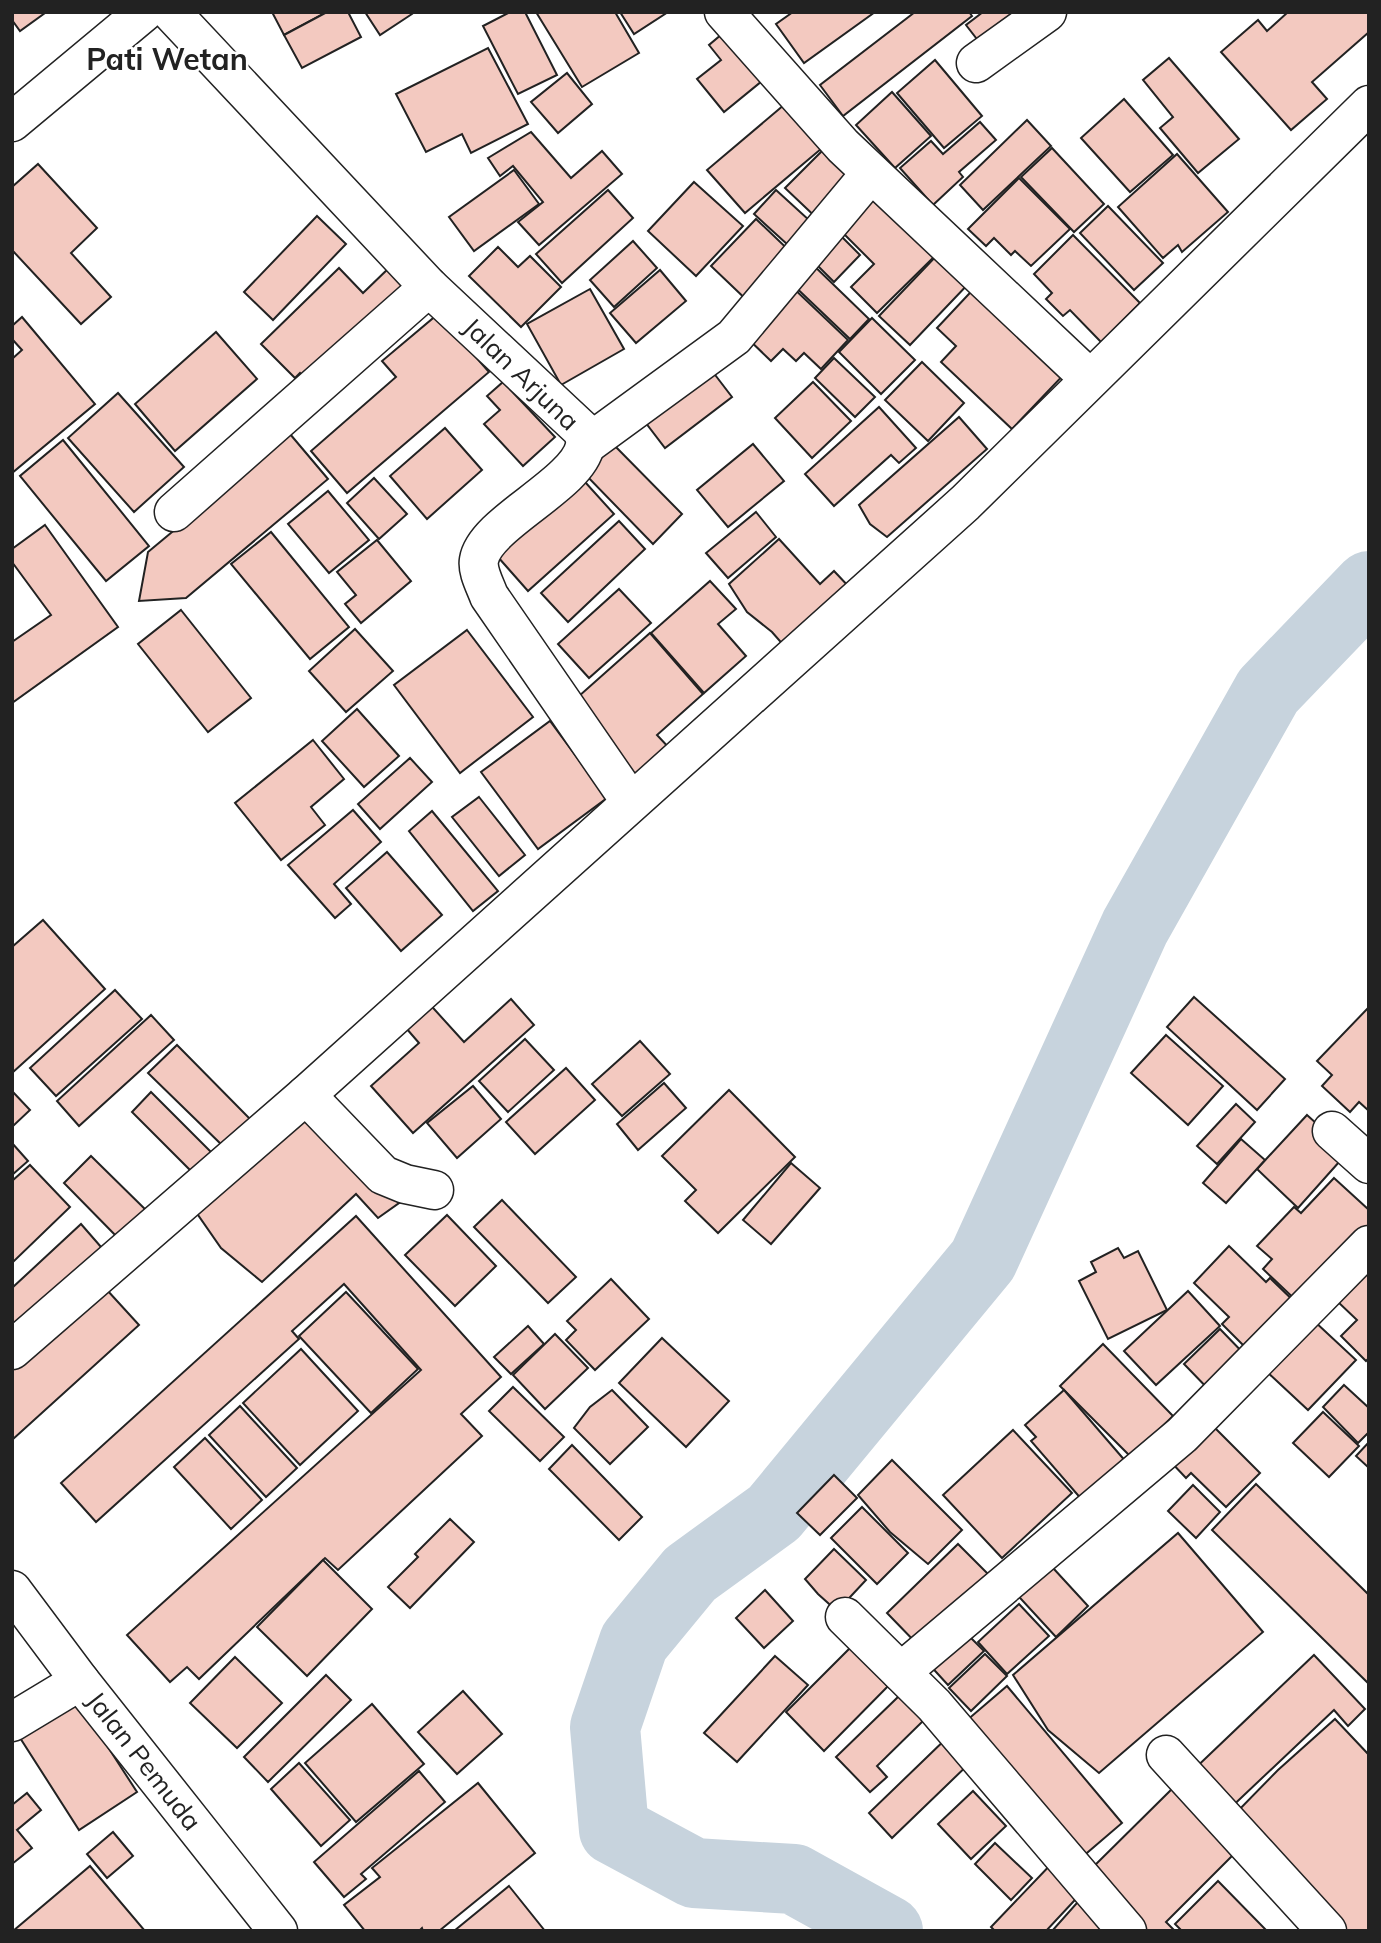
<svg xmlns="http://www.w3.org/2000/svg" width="1381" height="1943" viewBox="0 0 1381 1943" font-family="Mulish,sans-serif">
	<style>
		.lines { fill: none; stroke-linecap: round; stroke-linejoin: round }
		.river { stroke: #c7d3dd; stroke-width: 70 }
		.building { fill: #f3c9c0; stroke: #222; stroke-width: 2 }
		.minor-casing { stroke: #222; stroke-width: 41 }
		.major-casing { stroke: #222; stroke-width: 41 }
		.minor { stroke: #fff; stroke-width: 38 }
		.major { stroke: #fff; stroke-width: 38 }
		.labels { text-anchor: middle; stroke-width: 5; stroke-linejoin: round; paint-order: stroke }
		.street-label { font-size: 26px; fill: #222; stroke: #fff }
		.quarter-label { font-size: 30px; font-weight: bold; fill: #222; stroke: #fff }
	</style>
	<rect width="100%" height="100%" fill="#fff"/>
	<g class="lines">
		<polyline class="river" points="888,1931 794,1879 694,1873 614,1830 605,1727 634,1642 690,1574 774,1513 983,1260 1135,927 1268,691 1369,586"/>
	</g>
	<g class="building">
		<polygon points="12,12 45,12 45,13 20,31 12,20"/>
		<polygon points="272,12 327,12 284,35"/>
		<polygon points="327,12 348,12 361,37 302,68 284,35"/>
		<polygon points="365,12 411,12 412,14 380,35"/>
		<polygon points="510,12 525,12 557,75 518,94 483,26"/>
		<polygon points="536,12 615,12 639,53 582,87"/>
		<polygon points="620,12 668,12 634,34"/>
		<polygon points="793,12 875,12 804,63 776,24"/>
		<polygon points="915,12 969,12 972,16 843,116 820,85"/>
		<polygon points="983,12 1041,12 987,52 966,25"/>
		<polygon points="1288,12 1369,12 1369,32 1312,82 1327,99 1291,130 1221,52 1258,20 1267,31"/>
		<polygon points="734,24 773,72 724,112 697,79 721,60 709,45"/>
		<polygon points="488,48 528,124 471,153 462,134 426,152 396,94"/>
		<polygon points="1169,58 1239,139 1198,173 1160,128 1173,117 1143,80"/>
		<polygon points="935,60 982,116 944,148 897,93"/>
		<polygon points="567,73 592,104 558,133 531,102"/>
		<polygon points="892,92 931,136 895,168 856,125"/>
		<polygon points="797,94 834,138 745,213 707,170"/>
		<polygon points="1124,99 1173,155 1130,192 1081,138"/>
		<polygon points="1027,120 1051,146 983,210 960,185"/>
		<polygon points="980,122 996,140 959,172 963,177 933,205 900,168 931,141 943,154"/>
		<polygon points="531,132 571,178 602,151 622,174 539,245 518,222 543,202 513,166 500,176 488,158"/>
		<polygon points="834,139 870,174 822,223 785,188"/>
		<polygon points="1052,148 1104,204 1074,232 1021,177"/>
		<polygon points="1177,154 1228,212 1182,252 1178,245 1163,258 1118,207"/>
		<polygon points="38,164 97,228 71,253 111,297 81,324 12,250 12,187"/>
		<polygon points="514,170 539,204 474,251 449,217"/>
		<polygon points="1019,178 1070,229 1031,266 1015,251 1011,255 994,238 986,246 968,229"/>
		<polygon points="694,182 743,226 696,276 648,231"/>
		<polygon points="876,183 943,248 877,313 851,287 874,264 835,225"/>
		<polygon points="608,190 633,218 562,283 536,254"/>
		<polygon points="776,190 821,231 799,255 754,214"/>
		<polygon points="1108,206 1163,263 1134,290 1080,233"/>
		<polygon points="317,216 346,244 273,320 244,292"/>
		<polygon points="756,219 798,259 753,306 711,266"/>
		<polygon points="832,227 860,255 834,282 806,254"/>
		<polygon points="1073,235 1140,303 1101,342 1070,310 1063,316 1046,299 1052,293 1034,274"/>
		<polygon points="633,241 657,268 614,307 590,280"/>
		<polygon points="498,247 518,267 530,256 561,287 521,327 469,276"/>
		<polygon points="942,250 972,280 910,345 879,316"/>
		<polygon points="807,259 869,319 850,339 787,279"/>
		<polygon points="391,266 408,283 308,381 300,373 295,378 261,344 339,268 363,293"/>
		<polygon points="660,270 686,301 636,343 610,313"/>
		<polygon points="982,280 1072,366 1012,429 941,362 956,346 937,328"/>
		<polygon points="789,284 848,340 821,369 804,353 796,361 783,349 771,361 742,333"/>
		<polygon points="590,289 624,349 561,385 527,324"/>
		<polygon points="438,314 489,372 347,493 311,451 396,377 382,361"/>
		<polygon points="22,317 95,404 12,473 12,359 22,350 12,339 12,326"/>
		<polygon points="872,318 915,360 881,394 839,352"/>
		<polygon points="216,332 257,379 175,451 135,404"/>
		<polygon points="834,358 875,397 855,417 815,378"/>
		<polygon points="922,362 964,403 928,441 885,400"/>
		<polygon points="706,363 732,397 665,448 639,414"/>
		<polygon points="503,382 555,437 523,466 484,424 500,410 487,396"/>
		<polygon points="813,382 851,421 812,458 775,418"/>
		<polygon points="118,393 184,467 134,512 68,438"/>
		<polygon points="879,407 916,448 899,463 891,455 834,506 805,474"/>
		<polygon points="959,417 987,449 887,537 870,524 859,505"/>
		<polygon points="445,428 482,470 427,519 390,476"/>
		<polygon points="290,434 328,479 186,598 139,601 148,552"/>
		<polygon points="63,440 149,546 106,581 20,476"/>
		<polygon points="610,441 682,514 653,544 581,470"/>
		<polygon points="753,444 784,481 728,527 697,490"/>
		<polygon points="576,472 614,514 528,591 490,548"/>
		<polygon points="374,478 407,514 379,539 347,503"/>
		<polygon points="328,491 369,540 329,573 288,524"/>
		<polygon points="756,512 776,537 728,578 706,553"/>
		<polygon points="619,521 645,549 568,622 541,593"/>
		<polygon points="45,525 118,627 12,703 12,642 51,615 12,562 12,549"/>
		<polygon points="271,532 349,627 310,659 231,564"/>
		<polygon points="779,539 820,584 834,571 851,589 786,648 772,632 747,612 729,584"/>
		<polygon points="377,540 411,581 361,623 345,604 356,595 337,572"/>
		<polygon points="710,581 736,609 718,624 746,656 704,693 651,633"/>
		<polygon points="619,589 651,623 589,678 558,644"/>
		<polygon points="181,610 251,698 208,732 138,644"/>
		<polygon points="355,629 393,671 346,712 309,671"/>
		<polygon points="467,630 533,717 460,773 394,685"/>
		<polygon points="650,633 703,694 657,735 672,751 637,782 570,704"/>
		<polygon points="357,709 399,756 364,787 322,741"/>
		<polygon points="550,721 607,798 538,849 481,772"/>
		<polygon points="313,740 344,779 311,807 325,825 281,860 235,803"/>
		<polygon points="410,758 432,782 380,829 358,804"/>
		<polygon points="479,797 525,855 499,876 452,817"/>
		<polygon points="353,810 381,842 334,884 351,904 335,918 288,865"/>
		<polygon points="432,811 498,891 473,911 409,831"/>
		<polygon points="387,852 442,915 401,951 346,888"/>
		<polygon points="43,920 105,989 12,1073 12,947"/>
		<polygon points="115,990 142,1019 56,1096 30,1068"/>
		<polygon points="1194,997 1285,1079 1257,1110 1167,1027"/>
		<polygon points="425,999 464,1042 511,999 534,1025 413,1133 371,1086 419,1043 400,1021"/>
		<polygon points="1369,1007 1369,1111 1359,1102 1350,1112 1322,1086 1332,1075 1317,1061"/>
		<polygon points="151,1015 174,1040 79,1126 57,1101"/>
		<polygon points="1166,1035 1223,1086 1188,1125 1131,1073"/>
		<polygon points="525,1039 554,1070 508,1112 479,1081"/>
		<polygon points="640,1041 670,1074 622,1116 592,1084"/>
		<polygon points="177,1045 252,1121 225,1148 148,1073"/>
		<polygon points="566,1068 595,1100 535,1154 506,1122"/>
		<polygon points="664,1083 686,1108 638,1150 617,1124"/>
		<polygon points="473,1086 501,1119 457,1158 427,1123"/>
		<polygon points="729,1090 795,1157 718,1233 685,1201 696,1190 662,1156"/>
		<polygon points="12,1091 30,1110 12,1127"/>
		<polygon points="151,1092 215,1156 195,1175 132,1112"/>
		<polygon points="1236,1104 1255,1122 1217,1164 1197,1146"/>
		<polygon points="302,1106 399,1203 378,1218 356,1194 262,1282 221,1248 196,1212"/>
		<polygon points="1307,1115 1348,1152 1298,1208 1257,1169"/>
		<polygon points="1241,1139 1265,1160 1226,1203 1203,1183"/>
		<polygon points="12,1143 28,1161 12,1175"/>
		<polygon points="91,1156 151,1215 123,1243 64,1183"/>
		<polygon points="791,1163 820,1188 771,1244 743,1220"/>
		<polygon points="30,1165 70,1207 12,1263 12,1181"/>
		<polygon points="1334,1178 1369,1210 1369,1237 1303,1307 1263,1269 1272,1259 1257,1246 1294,1207 1301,1213"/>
		<polygon points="502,1200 576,1277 548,1303 474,1227"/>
		<polygon points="447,1215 496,1266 455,1306 405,1255"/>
		<polygon points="356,1216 501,1377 461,1414 482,1436 338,1570 325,1558 199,1679 187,1667 170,1682 127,1635 421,1370 344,1284 292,1331 299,1339 96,1522 61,1483"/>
		<polygon points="81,1224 108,1255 12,1344 12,1288"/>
		<polygon points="1229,1246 1266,1282 1270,1278 1303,1310 1256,1358 1222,1324 1229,1317 1194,1283"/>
		<polygon points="1118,1248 1124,1258 1138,1251 1167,1310 1108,1339 1079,1281 1096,1272 1091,1262"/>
		<polygon points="1365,1272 1369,1276 1369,1358 1366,1361 1341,1336 1357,1320 1337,1301"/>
		<polygon points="611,1279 649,1319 595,1370 566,1340 576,1330 567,1321"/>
		<polygon points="107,1290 139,1325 12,1440 12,1370 32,1347"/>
		<polygon points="1188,1291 1220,1326 1156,1385 1124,1351"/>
		<polygon points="346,1292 418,1369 371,1413 299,1336"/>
		<polygon points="1313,1320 1356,1360 1308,1410 1265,1370"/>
		<polygon points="528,1326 544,1344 511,1374 494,1357"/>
		<polygon points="1220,1329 1251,1361 1215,1396 1184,1364"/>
		<polygon points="555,1334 588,1368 545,1409 513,1375"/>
		<polygon points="662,1338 729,1401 686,1447 619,1383"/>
		<polygon points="1103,1344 1173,1416 1131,1457 1060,1386"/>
		<polygon points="301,1349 358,1411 300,1465 243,1403"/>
		<polygon points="1344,1385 1369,1408 1369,1432 1358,1443 1323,1407"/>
		<polygon points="513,1387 564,1437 540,1461 489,1411"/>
		<polygon points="612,1390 648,1427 610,1464 574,1428 590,1407"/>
		<polygon points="1064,1390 1127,1463 1083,1501 1031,1441 1036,1437 1025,1425"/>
		<polygon points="240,1406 297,1468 266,1497 209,1435"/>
		<polygon points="1323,1412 1359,1446 1329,1477 1293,1443"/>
		<polygon points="1207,1420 1260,1473 1226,1507 1191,1473 1186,1478 1169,1460"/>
		<polygon points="1013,1430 1072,1493 1002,1558 943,1495"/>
		<polygon points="205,1438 262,1500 231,1529 174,1467"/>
		<polygon points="1369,1442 1369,1468 1356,1456"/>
		<polygon points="572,1445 642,1517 619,1540 549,1469"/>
		<polygon points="892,1460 962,1530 928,1564 890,1532 858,1495"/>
		<polygon points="834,1475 857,1498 820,1535 797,1513"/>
		<polygon points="1256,1484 1369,1595 1369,1684 1212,1530"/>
		<polygon points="1193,1485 1220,1512 1196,1538 1168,1511"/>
		<polygon points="862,1507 908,1553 877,1584 831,1538"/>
		<polygon points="450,1519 474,1542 410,1608 388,1587 418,1557 415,1554"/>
		<polygon points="1178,1533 1263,1632 1099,1773 1048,1730 1013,1675"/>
		<polygon points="958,1544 993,1579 921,1648 887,1613"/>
		<polygon points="834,1549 866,1580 837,1611 818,1594 805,1579"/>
		<polygon points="1042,1556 1088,1606 1056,1637 1009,1586"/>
		<polygon points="323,1560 372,1609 307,1676 257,1627"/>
		<polygon points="765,1590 793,1621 764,1648 736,1618"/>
		<polygon points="1019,1604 1049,1636 1007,1674 978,1642"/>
		<polygon points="961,1628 984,1651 948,1685 926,1661"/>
		<polygon points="860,1638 899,1675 824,1751 786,1712"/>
		<polygon points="985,1654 1007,1676 971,1711 949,1688"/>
		<polygon points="1314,1655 1365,1709 1348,1726 1334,1710 1224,1814 1188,1775"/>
		<polygon points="775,1656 808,1685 737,1762 704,1733"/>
		<polygon points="235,1657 282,1703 237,1748 190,1703"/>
		<polygon points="326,1675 351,1700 268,1782 244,1757"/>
		<polygon points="1007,1686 1122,1823 1081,1858 966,1721"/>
		<polygon points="463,1691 502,1734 457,1774 418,1732"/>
		<polygon points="73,1693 137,1792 79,1830 15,1730"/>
		<polygon points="899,1696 923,1721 877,1766 887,1777 870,1792 836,1757"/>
		<polygon points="372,1704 424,1764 356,1822 305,1763"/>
		<polygon points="1335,1719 1369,1755 1369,1931 1336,1931 1230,1819 1278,1770"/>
		<polygon points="952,1733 976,1757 892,1838 869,1813"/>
		<polygon points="299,1763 350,1820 321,1846 271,1789"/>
		<polygon points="419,1771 445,1802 361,1874 366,1879 344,1897 314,1862"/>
		<polygon points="1180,1781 1243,1845 1166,1922 1175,1931 1142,1931 1086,1874"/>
		<polygon points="478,1783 535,1853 439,1931 423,1931 422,1928 419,1931 365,1931 344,1905 380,1877 372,1868"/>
		<polygon points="973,1791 1006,1826 971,1859 938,1824"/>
		<polygon points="27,1793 41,1810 17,1830 32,1848 12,1864 12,1805"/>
		<polygon points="113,1832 133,1856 107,1878 87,1854"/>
		<polygon points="995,1843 1032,1878 1011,1900 975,1864"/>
		<polygon points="1056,1859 1087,1887 1046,1931 995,1931 991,1927"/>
		<polygon points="90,1866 145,1931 13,1931"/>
		<polygon points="1218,1881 1267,1931 1182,1931 1175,1924"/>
		<polygon points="509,1886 545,1931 454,1931"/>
		<polygon points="1084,1895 1115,1931 1052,1931"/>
	</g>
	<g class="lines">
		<defs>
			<g id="minor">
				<path d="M171,12L429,287L583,431C584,436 586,442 585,446C577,485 485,523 479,560C477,571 485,585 489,596L631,802"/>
				<polyline points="724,12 843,146 1090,379"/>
				<polyline points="976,63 1047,12"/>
				<polyline points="12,122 144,12"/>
				<polyline points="586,445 734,337 871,173"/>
				<polyline points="174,512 429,287"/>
				<polyline points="306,1095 383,1175 405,1184 434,1190"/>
				<polyline points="1332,1131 1369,1164"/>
				<polyline points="12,1350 306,1095 965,503 1369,105"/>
				<polyline points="845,1617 934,1705 1127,1931"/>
				<polyline points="901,1672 1182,1435 1369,1245"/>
				<polyline points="12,1722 80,1681"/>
				<polyline points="1166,1755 1327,1931"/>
			</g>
			<polyline id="major" points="12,1590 80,1681 278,1931"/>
		</defs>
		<use href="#minor" class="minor-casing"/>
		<use href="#major" class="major-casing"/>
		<use href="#minor" class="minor"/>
		<use href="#major" class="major"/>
	</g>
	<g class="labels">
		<g class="street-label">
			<text transform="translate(521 374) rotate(44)" y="9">Jalan Arjuna</text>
			<text transform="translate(144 1761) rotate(52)" y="9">Jalan Pemuda</text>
		</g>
		<g class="quarter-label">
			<text x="167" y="70">Pati Wetan</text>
		</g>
	</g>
	<rect width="1381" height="1943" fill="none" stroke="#222222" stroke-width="28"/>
</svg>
